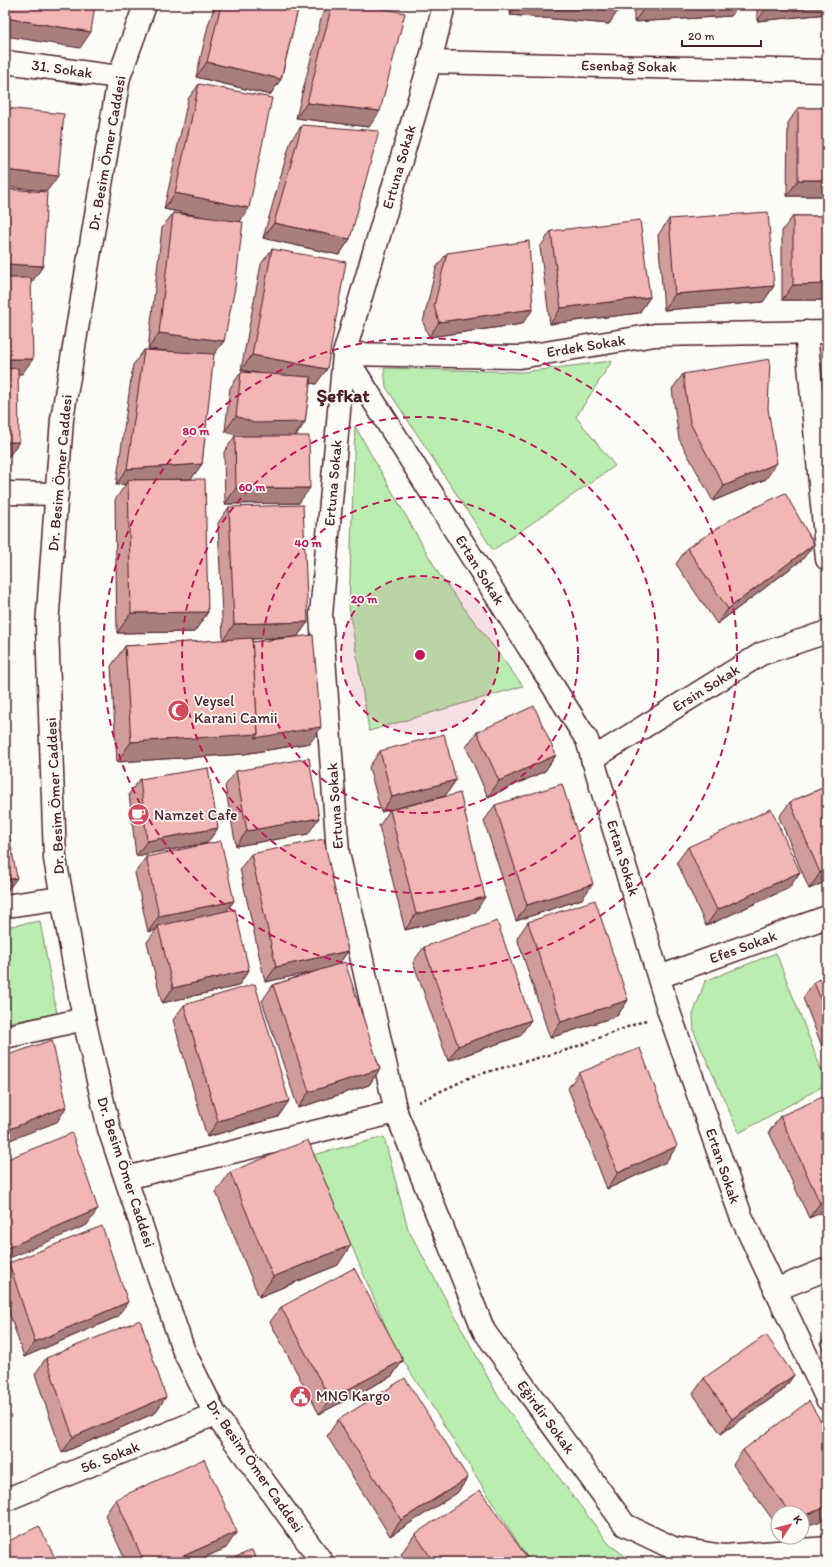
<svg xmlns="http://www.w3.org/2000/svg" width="832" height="1567" viewBox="0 0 832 1567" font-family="Itim,sans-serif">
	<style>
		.green { fill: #b9eeb0; stroke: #82866e }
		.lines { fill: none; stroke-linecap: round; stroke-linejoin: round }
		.street-casing { stroke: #4a1f2b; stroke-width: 25 }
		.secondary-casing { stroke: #4a1f2b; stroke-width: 25 }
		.path { stroke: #4a1f2b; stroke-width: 2.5; stroke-dasharray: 3 3; stroke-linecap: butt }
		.street { stroke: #fdfcf7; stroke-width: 22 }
		.secondary { stroke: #fdfcf7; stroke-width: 22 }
		.wall { fill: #d09d9b; stroke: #4a1f2b; fill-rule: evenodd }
		.shaded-wall { fill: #a97f7e; stroke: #4a1f2b }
		.building { fill: #f2b6b4; stroke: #4a1f2b }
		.ring { fill: none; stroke: #c2185b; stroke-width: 2; stroke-dasharray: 7 5 }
		.labels { text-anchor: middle; stroke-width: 3.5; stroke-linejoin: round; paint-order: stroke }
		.street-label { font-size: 15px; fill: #4a1f2b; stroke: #fdfcf7 }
		.poi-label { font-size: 15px; fill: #4a1f2b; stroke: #fdfcf7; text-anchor: start }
		.district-label { font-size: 19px; font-weight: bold; fill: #4a1f2b; stroke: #fdfcf7 }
		.centre { fill: #c2185b; stroke: #fdfcf7; stroke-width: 2 }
		.ring-label { font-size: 12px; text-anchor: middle; font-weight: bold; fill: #c2185b; stroke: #fdfcf7; stroke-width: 3.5; stroke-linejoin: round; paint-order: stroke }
	</style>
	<rect width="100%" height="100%" fill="#fdfcf7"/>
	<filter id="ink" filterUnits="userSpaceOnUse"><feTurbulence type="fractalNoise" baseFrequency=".025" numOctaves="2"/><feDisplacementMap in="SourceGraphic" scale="8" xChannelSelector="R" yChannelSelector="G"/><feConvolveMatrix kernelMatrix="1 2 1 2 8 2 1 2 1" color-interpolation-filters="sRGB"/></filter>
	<g filter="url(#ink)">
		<g class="green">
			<polygon points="612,361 576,417 615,466 493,550 386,387 384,368 523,372"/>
			<polygon points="355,426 440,576 523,686 369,731 349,607"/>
			<polygon points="40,921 57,1014 5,1023 5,927"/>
			<polygon points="776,953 827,1084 739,1133 694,1032 693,1015 705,981"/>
			<polygon points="384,1137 408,1229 499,1398 609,1544 633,1562 530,1562 394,1346 313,1155"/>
		</g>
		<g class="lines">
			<defs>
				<g id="street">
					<polyline points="444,5 430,62 344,354 321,615 338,853 396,1112 484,1331 625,1525 673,1548 724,1556 827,1548"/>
					<polyline points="5,62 119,77"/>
					<polyline points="430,62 827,71"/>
					<polyline points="806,332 827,559"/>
					<polyline points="344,354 587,740 669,1012 741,1216 827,1399"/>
					<polyline points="344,354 520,357 655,335 827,332"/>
					<polyline points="5,493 57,494"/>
					<polyline points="592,759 761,654 827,632"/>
					<polyline points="5,906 62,898"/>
					<polyline points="659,977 827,917"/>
					<polyline points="5,1037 84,1019"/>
					<polyline points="126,1178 396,1112"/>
					<polyline points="775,1290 827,1269"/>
					<polyline points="5,1500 215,1414"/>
				</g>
				<polyline id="secondary" points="145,5 119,77 62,419 47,626 55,859 84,1019 109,1129 183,1349 215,1414 322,1562"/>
			</defs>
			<use href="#street" class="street-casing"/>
			<use href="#secondary" class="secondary-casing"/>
			<polyline class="path" points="418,1102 473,1076 570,1049 646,1020"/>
			<use href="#street" class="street"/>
			<use href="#secondary" class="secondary"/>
		</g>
		<g class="wall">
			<polygon points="215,5 299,5 281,79 270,95 196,77 208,26"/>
			<polygon points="329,5 365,5 369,127 296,118 322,15"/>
			<polygon points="511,5 620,5 609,24 510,15"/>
			<polygon points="634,5 739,5 731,16 634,22"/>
			<polygon points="757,5 827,5 827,14 757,21"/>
			<polygon points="199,84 249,208 240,221 224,341 213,355 202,464 191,479 208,612 194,632 117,633 115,500 126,484 116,485 133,365 144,350 164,351 148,349 162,228 173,213 200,216 164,209 188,99"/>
			<polygon points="798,108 827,108 827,196 787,196 788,123"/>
			<polygon points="302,125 350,239 339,255 263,238 291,140"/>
			<polygon points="793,216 827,216 827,300 782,300 782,231"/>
			<polygon points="669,219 774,286 763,302 664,310 658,235"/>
			<polygon points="551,231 650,297 639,313 550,324 540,247"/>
			<polygon points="272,249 316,384 310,383 305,422 296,436 299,503 225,504 224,452 235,436 237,436 225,431 230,388 241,372 259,374 241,370 261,264"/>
			<polygon points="447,253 533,309 522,324 429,337 423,322 436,268"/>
			<polygon points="683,374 768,409 766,479 713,501 679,439 672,389"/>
			<path d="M229,507L308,622L297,637L310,743L244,754L117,762L111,666L125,646L242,639L223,640L218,523ZM291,638L252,642V639Z"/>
			<polygon points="687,548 803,559 717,624 676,564"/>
			<polygon points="477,732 556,755 545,771 488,797 466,747"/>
			<polygon points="380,751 456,780 445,796 381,812 369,767"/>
			<polygon points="236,771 308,834 236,846 225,786"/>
			<polygon points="140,779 218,828 207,843 136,856 129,794"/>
			<polygon points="827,786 827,881 809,889 779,817 790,802"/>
			<polygon points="495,805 582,899 516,921 484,821"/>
			<polygon points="390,810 475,913 405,930 379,826"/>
			<polygon points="688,847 800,872 789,888 706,926 677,862"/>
			<polygon points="251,854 348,951 339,964 380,1069 369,1085 298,1108 262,1001 273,985 316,971 265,982 240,869"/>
			<polygon points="146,857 227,911 249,970 238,986 162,1003 147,942 156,930 148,932 135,873"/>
			<polygon points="528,922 628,1000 617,1016 550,1038 517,938"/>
			<polygon points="424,947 520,1036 448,1061 413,962"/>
			<polygon points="827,976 827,1059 803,998 814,982"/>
			<polygon points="184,1005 278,1117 207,1137 173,1020"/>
			<polygon points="579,1073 666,1162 607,1189 568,1088"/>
			<polygon points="780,1116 827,1210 809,1218 769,1132"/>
			<polygon points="230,1172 338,1265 259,1297 216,1192"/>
			<polygon points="9,1263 117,1317 24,1357 5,1300 5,1268"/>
			<polygon points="281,1307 403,1360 392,1376 319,1414 270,1322"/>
			<polygon points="827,1334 827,1356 820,1344"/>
			<polygon points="46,1358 155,1413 62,1453 35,1374"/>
			<polygon points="794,1375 783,1390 721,1434 693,1394 704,1378"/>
			<polygon points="338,1420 468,1478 457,1493 390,1536 327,1436"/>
			<polygon points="827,1432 827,1517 818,1522 802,1513 778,1513 778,1527 733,1465 743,1450"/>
			<polygon points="116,1499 226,1548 194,1562 126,1562 105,1515"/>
			<polygon points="415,1534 530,1562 406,1562 401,1554"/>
		</g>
		<g class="shaded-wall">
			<polygon points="517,5 582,5 620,8 609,24 510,15"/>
			<polygon points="670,5 739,5 731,16 634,22 645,7"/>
			<polygon points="773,5 827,5 827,14 757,21 768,6"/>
			<polygon points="5,18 91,32 80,48 5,36"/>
			<polygon points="207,62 281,79 270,95 196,77"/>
			<polygon points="307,103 380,111 369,127 296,118"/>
			<polygon points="5,170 58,176 47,191 5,187"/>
			<polygon points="798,180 827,180 827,196 787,196"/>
			<polygon points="175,193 249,208 238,224 164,209"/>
			<polygon points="274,223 350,239 339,255 263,238"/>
			<polygon points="5,264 43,266 32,282 5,280"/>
			<polygon points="827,284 827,300 782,300 793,285"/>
			<polygon points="774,286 763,302 664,310 675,294"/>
			<polygon points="650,297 639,313 550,324 561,308"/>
			<polygon points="533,309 522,324 429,337 439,322"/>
			<polygon points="159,333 224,341 213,356 148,349"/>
			<polygon points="252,355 327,369 316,384 241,370"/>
			<polygon points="5,359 33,359 22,374 5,375"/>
			<polygon points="236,416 305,422 294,437 243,439 225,431"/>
			<polygon points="5,442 19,442 8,458 5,458"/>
			<polygon points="777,463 766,479 713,501 724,486"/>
			<polygon points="202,464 191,479 128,480 126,484 116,485 127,469"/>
			<polygon points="236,488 310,488 299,503 225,504"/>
			<polygon points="814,544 803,559 717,624 728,609"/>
			<polygon points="208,612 194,632 117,633 131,613"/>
			<polygon points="308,622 297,637 223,640 234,624"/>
			<polygon points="321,727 310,743 244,754 117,762 131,742"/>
			<polygon points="556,755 545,771 488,797 499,781"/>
			<polygon points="456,780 445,796 381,812 392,797"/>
			<polygon points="319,818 308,834 236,846 247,831"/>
			<polygon points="218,828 207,843 136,856 147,841"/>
			<polygon points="827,870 827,881 809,889 820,873"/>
			<polygon points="800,872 789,888 706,926 717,910"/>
			<polygon points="17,878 6,893 5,893 5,880"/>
			<polygon points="593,884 582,899 516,921 527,905"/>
			<polygon points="485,897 475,913 405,930 416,914"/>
			<polygon points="234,901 223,916 158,926 156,930 148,932 159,916"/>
			<polygon points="348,951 337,967 265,982 276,967"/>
			<polygon points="249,970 238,986 162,1003 173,988"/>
			<polygon points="628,1000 617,1016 550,1038 561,1022"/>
			<polygon points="531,1020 520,1036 448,1061 458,1046"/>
			<polygon points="380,1069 369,1085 298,1108 309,1092"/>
			<polygon points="289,1101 278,1117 207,1137 218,1121"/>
			<polygon points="67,1106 57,1122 5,1142 5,1131"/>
			<polygon points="677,1146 666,1162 607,1189 618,1173"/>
			<polygon points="827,1199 827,1210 809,1218 820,1203"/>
			<polygon points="98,1209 87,1225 5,1260 5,1249"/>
			<polygon points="351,1245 338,1265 259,1297 273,1277"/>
			<polygon points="128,1302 117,1317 24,1357 35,1342"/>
			<polygon points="403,1360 392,1376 319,1414 330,1399"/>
			<polygon points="794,1375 783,1390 721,1434 732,1419"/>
			<polygon points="166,1397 155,1413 62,1453 73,1437"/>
			<polygon points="468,1478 457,1493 390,1536 401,1520"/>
			<polygon points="827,1507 827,1517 818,1522 802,1527 802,1516"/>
			<polygon points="237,1532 226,1548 194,1562 170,1562"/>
		</g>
		<g class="building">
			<polygon points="5,5 95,5 91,32 5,18"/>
			<polygon points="221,5 299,5 281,79 207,62"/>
			<polygon points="332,5 365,5 405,13 380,111 307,103"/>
			<polygon points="582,5 620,5 620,8"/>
			<polygon points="645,5 670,5 645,7"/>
			<polygon points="199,84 272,98 249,208 175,193"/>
			<polygon points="5,108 64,114 58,176 5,170"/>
			<rect x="798" y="108" width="29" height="72"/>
			<polygon points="302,125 379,131 350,239 274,223"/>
			<polygon points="5,189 47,192 43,266 5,264"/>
			<polygon points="768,212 774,286 675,294 669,219"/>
			<polygon points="173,213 243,222 235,288 224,341 159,333"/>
			<polygon points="793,216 827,216 827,284 793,285"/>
			<polygon points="640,220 650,297 561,308 551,231"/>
			<polygon points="529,241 533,309 439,322 434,306 447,253"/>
			<polygon points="272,249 346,262 327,369 252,355"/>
			<polygon points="5,278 31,278 33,359 5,359"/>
			<polygon points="144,350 214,354 202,464 127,469"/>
			<polygon points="770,359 768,409 777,463 724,486 690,423 683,374"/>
			<polygon points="18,368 19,442 5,442 5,369"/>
			<polygon points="241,372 311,377 305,422 254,423 236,416"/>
			<polygon points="235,436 309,436 310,488 236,488"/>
			<polygon points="205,479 208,612 131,613 128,480"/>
			<polygon points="785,493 814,544 728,609 687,548 733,518"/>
			<polygon points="303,505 308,622 234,624 229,507"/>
			<polygon points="313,635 321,727 255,738 258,734 252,642"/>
			<polygon points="252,638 258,734 131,742 125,646"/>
			<polygon points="534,706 556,755 499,781 477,732"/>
			<polygon points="444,734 456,780 392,797 380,751"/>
			<polygon points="309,758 319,818 247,831 236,771"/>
			<polygon points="208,768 218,828 147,841 140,779"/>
			<polygon points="562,784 593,884 527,905 495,805"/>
			<polygon points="827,786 827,870 820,873 790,802"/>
			<polygon points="460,793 485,897 416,914 390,810"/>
			<polygon points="771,809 800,872 717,910 688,847"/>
			<polygon points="5,813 17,878 5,880"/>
			<polygon points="324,839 348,951 276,967 251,854"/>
			<polygon points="221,841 234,901 159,916 146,857"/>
			<polygon points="595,900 628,1000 561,1022 528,922"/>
			<polygon points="235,909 249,970 173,988 158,926"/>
			<polygon points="497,921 531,1020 458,1046 424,947"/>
			<polygon points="345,962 380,1069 309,1092 273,985"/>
			<polygon points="827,976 827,1016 814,982"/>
			<polygon points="255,984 289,1101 218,1121 184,1005"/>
			<polygon points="52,1040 67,1106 5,1131 5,1056"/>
			<polygon points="640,1048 677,1146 618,1173 579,1073"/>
			<polygon points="827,1095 827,1199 820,1203 780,1116"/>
			<polygon points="72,1133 98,1209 5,1249 5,1160"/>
			<polygon points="308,1140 351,1245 273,1277 230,1172"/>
			<polygon points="102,1226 128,1302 35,1342 9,1263"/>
			<polygon points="354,1268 403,1360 330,1399 281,1307"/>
			<polygon points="140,1320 166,1397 73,1437 46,1358"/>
			<polygon points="766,1335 794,1375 732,1419 704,1378"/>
			<polygon points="405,1378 468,1478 401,1520 338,1420"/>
			<polygon points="809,1401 827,1432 827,1507 802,1516 802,1513 790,1513 743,1450"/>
			<polygon points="204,1459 237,1532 170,1562 144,1562 116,1499"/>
			<polygon points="480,1490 530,1562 434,1562 415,1534"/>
			<polygon points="39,1526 57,1562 5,1562 5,1543"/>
			<polygon points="252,1550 257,1562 225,1562"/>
		</g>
	</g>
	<circle cx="420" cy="655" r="79" fill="#c2185b" fill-opacity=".12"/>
	<g class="ring">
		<circle cx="420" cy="655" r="79"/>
		<circle cx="420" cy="655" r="158"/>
		<circle cx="420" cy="655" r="238"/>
		<circle cx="420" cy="655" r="317"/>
	</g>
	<defs>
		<symbol id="mosque-disc" viewBox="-11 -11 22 22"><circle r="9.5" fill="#d1495b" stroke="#fdfcf7"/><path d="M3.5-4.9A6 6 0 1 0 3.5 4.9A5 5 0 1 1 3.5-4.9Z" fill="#fff"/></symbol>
		<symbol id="cafe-disc" viewBox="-11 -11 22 22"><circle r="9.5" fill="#d1495b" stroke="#fdfcf7"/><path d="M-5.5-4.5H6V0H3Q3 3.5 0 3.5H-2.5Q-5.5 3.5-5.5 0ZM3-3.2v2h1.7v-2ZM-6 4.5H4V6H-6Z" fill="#fff"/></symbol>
		<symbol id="civic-disc" viewBox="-11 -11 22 22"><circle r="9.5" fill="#d1495b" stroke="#fdfcf7"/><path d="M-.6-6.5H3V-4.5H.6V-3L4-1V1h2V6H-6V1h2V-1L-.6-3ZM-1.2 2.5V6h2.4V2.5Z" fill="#fff"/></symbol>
	</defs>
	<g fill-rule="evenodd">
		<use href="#mosque-disc" x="166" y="698" width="25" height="25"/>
		<use href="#cafe-disc" x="126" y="802" width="25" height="25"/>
		<use href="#civic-disc" x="288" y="1384" width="25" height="25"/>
	</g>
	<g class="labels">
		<g class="street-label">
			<text transform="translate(629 66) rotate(1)" y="5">Esenbağ Sokak</text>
			<text transform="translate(62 69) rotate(8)" y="5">31. Sokak</text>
			<text transform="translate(107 153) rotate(-80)" y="5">Dr. Besim Ömer Caddesi</text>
			<text transform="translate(399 167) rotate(-74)" y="5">Ertuna Sokak</text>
			<text transform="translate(586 346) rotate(-9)" y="5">Erdek Sokak</text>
			<text transform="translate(60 473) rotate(-85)" y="5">Dr. Besim Ömer Caddesi</text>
			<text transform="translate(333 483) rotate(-85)" y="5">Ertuna Sokak</text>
			<text transform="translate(480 570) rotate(58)" y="5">Ertan Sokak</text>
			<text transform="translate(706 688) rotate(-32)" y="5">Ersin Sokak</text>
			<text transform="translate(55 796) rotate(-93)" y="5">Dr. Besim Ömer Caddesi</text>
			<text transform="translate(335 806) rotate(-94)" y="5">Ertuna Sokak</text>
			<text transform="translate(623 858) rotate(73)" y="5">Ertan Sokak</text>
			<text transform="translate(743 947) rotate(-20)" y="5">Efes Sokak</text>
			<text transform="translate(723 1166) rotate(71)" y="5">Ertan Sokak</text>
			<text transform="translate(126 1172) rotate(72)" y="5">Dr. Besim Ömer Caddesi</text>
			<text transform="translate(546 1417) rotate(54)" y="5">Eğirdir Sokak</text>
			<text transform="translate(110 1457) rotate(-22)" y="5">56. Sokak</text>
			<text transform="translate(255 1466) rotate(55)" y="5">Dr. Besim Ömer Caddesi</text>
		</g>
		<g class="poi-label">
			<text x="194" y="706">Veysel<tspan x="194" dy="17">Karani Camii</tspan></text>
			<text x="154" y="820">Namzet Cafe</text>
			<text x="316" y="1401">MNG Kargo</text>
		</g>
		<g class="district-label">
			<text x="343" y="402">Şefkat</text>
		</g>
	</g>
	<circle cx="420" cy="655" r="6" class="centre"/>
	<g class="ring-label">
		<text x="196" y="435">80 m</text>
		<text x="252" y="491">60 m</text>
		<text x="308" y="547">40 m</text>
		<text x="364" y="603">20 m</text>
	</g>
	<rect width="832" height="1567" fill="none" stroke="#fdfcf7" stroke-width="20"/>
	<rect x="10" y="10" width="812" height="1547" fill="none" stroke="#4a1f2b" stroke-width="1.5" filter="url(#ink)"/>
	<g transform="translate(790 1525) rotate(54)"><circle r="19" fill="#fdfcf7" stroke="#b5a4a5"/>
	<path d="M0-3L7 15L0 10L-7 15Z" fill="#d1495b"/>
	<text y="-6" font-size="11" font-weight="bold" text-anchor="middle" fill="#4a1f2b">K</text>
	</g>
	<path d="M682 40v6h79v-6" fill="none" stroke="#4a1f2b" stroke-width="2"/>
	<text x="688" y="40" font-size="12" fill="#4a1f2b" stroke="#fdfcf7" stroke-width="3" paint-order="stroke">20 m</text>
</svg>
